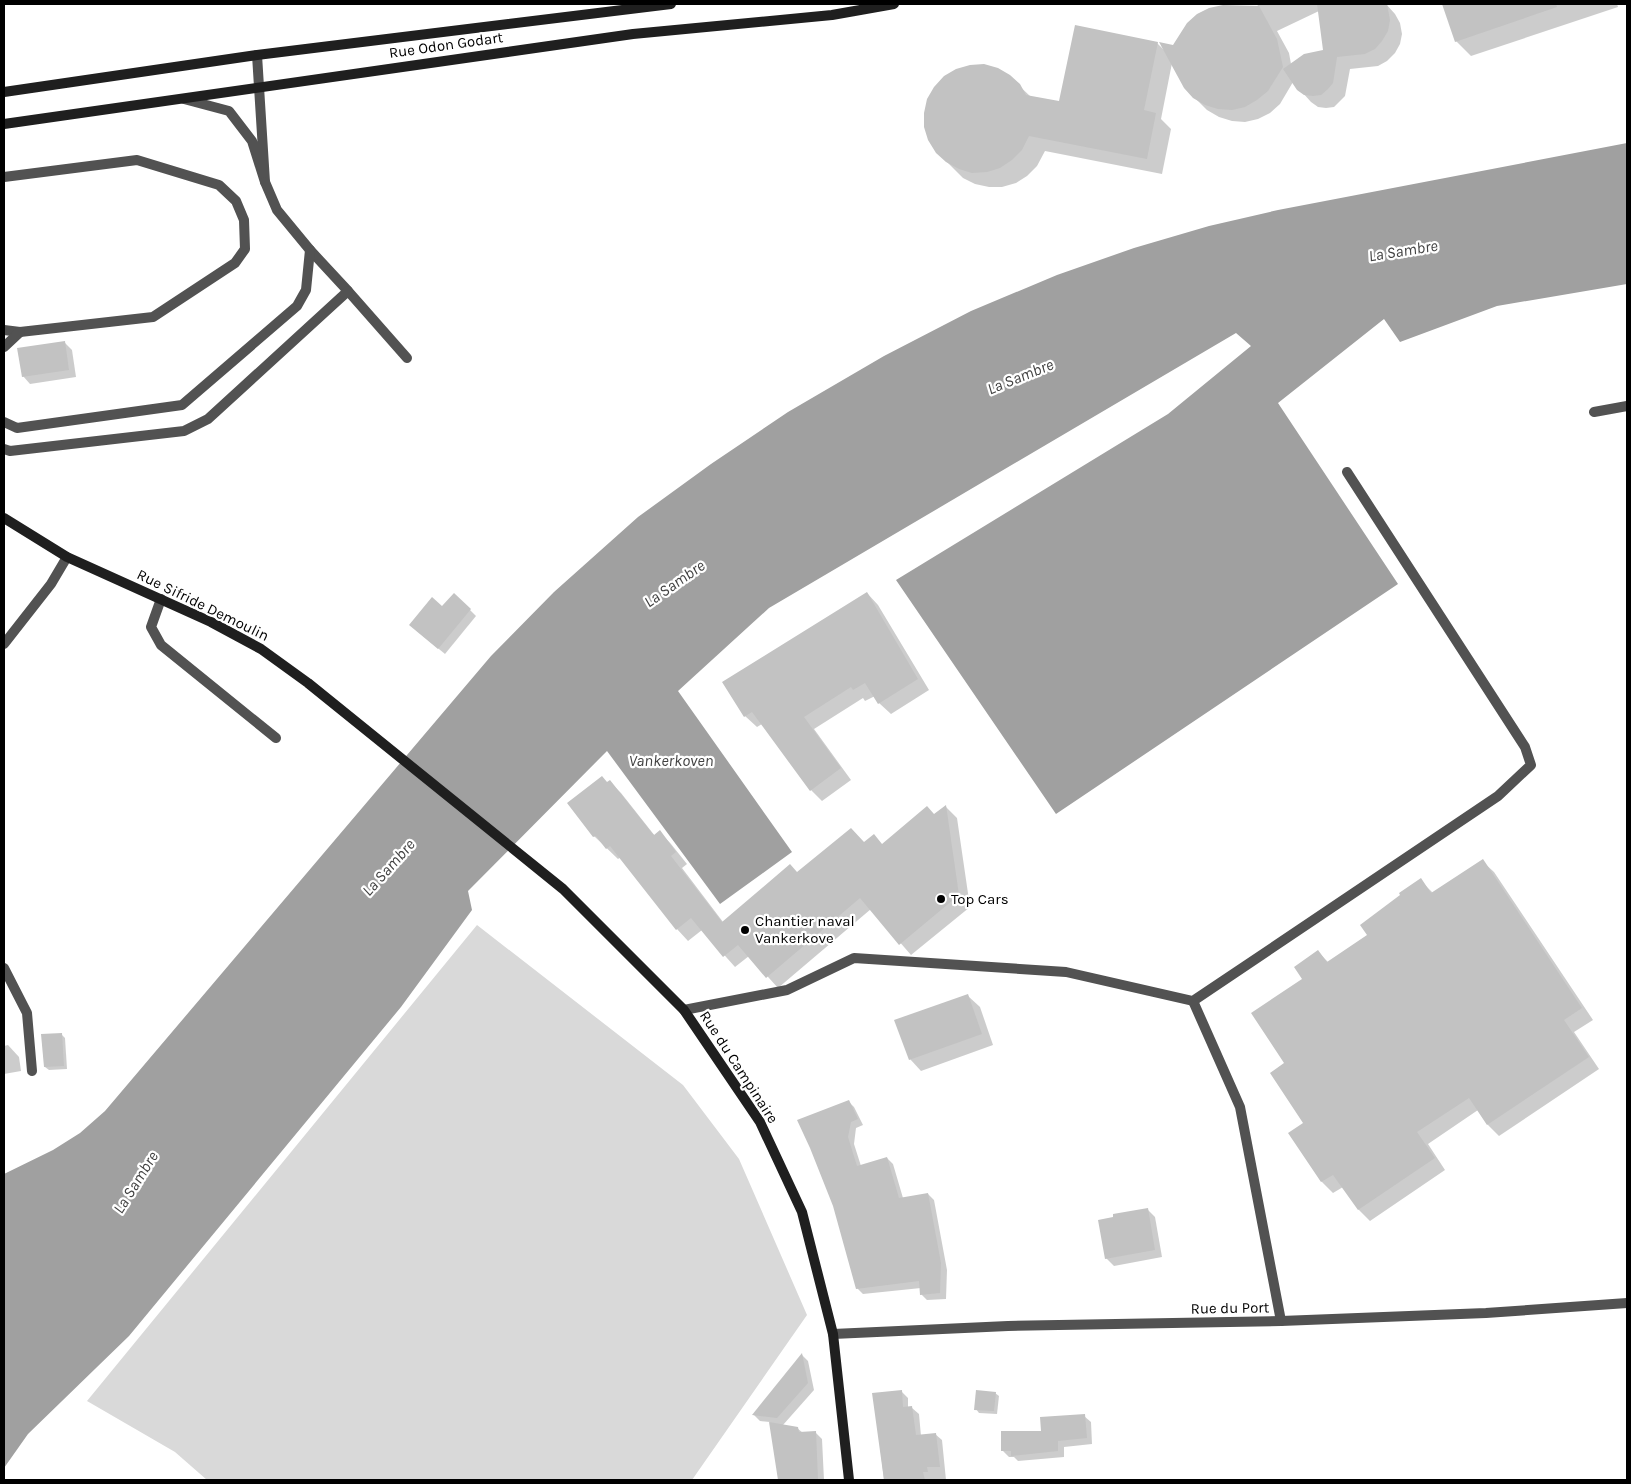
<svg xmlns="http://www.w3.org/2000/svg" width="1631" height="1484" viewBox="0 0 1631 1484" font-family="Karla,sans-serif">
	<style>
		.green { fill: #d9d9d9 }
		.water { fill: #a0a0a0 }
		.shadow { fill: #0003; fill-rule: evenodd }
		.building { fill: #c2c2c2 }
		.lines { fill: none; stroke-linecap: round; stroke-linejoin: round }
		.lane { stroke: #525252; stroke-width: 10 }
		.street { stroke: #525252; stroke-width: 10 }
		.secondary { stroke: #1f1f1f; stroke-width: 10 }
		.poi-dot { fill: #000; stroke: #fff; stroke-width: 2 }
		.labels { text-anchor: middle; stroke-width: 4.5; stroke-linejoin: round; paint-order: stroke }
		.street-label { font-size: 15px; fill: #000; stroke: #fff }
		.poi-label { font-size: 15px; fill: #000; stroke: #fff; text-anchor: start }
		.water-label { font-size: 16px; font-style: italic; fill: #414141; stroke: #fff }
	</style>
	<rect width="100%" height="100%" fill="#fff"/>
	<polygon class="green" points="477,925 683,1085 739,1159 807,1315 692,1480 207,1480 175,1452 87,1401"/>
	<polygon class="water" points="1627,143 1627,284 1497,306 1400,342 1384,319 1278,403 1398,584 1056,814 896,580 1168,414 1251,346 1236,333 769,608 678,691 792,852 720,904 607,751 468,891 472,910 401,1007 129,1336 28,1434 4,1468 4,1174 53,1150 80,1133 105,1111 491,656 554,592 638,517 711,464 788,412 884,356 971,311 1057,275 1134,248 1209,226 1278,210"/>
	<g class="shadow">
		<path d="M1258,4H1386L1395,14L1400,23L1402,34L1400,44L1395,53L1387,61L1378,66L1350,69L1345,96L1334,107L1326,108L1318,107L1311,102L1293,82L1280,104L1270,113L1258,119L1245,122L1232,121L1219,117L1207,110L1194,97L1172,63L1161,119L1171,129L1162,174L1045,151L1037,166L1027,176L1016,183L1002,187H989L975,184L963,178L937,152L1009,76L1031,97L1060,103L1157,43L1164,50L1174,46L1256,13ZM1319,11L1325,51L1291,64L1289,53L1277,31Z"/>
		<polygon points="1450,4 1617,4 1618,7 1471,56 1456,41 1444,6"/>
		<polygon points="64,342 72,350 76,377 30,384 23,376"/>
		<polygon points="867,593 878,605 929,690 891,714 879,703 875,696 865,701 863,698 814,729 851,780 822,801 811,790 762,724 757,727 745,716"/>
		<polygon points="442,607 470,610 476,616 445,654 417,631"/>
		<polygon points="610,782 621,793 655,836 660,832 671,844 687,864 682,868 723,922 797,873 865,843 883,845 935,816 946,807 957,818 970,907 911,955 871,909 778,988 749,956 735,967 702,930 688,941 677,929 621,857 618,859 594,836 608,783"/>
		<polygon points="1482,861 1494,872 1593,1020 1574,1032 1599,1069 1499,1136 1488,1125 1478,1110 1428,1144 1445,1170 1370,1221 1359,1210 1343,1187 1333,1193 1322,1182 1290,1134 1305,1124 1286,1064 1304,979 1318,952 1329,963 1369,936 1420,880 1433,893"/>
		<polygon points="968,996 980,1007 993,1045 921,1071 910,1059"/>
		<polygon points="61,1034 65,1038 67,1069 49,1070 45,1067"/>
		<polygon points="8,1045 19,1057 21,1071 4,1074 4,1046"/>
		<polygon points="848,1101 854,1107 863,1125 856,1128 854,1144 861,1166 887,1158 893,1164 903,1198 928,1194 934,1200 947,1270 946,1299 927,1300 921,1294 921,1288 863,1294 857,1288 834,1205"/>
		<polygon points="1148,1210 1155,1217 1162,1257 1114,1266 1106,1258"/>
		<polygon points="802,1355 808,1361 814,1390 783,1425 797,1428 803,1433 815,1432 822,1439 824,1480 779,1480 770,1422 760,1421 754,1415"/>
		<polygon points="901,1391 908,1398 908,1408 912,1408 919,1414 921,1436 935,1434 942,1440 946,1480 884,1480 874,1394"/>
		<polygon points="995,1393 999,1396 997,1414 979,1413 976,1409"/>
		<polygon points="1084,1416 1091,1422 1092,1444 1064,1447 1064,1457 1018,1461 1014,1457 1009,1457 1003,1451"/>
	</g>
	<g class="building">
		<polygon points="1317,4 1387,4 1390,20 1388,31 1382,41 1375,49 1365,54 1337,57 1333,83 1328,89 1321,95 1313,96 1304,95 1297,90 1283,69 1304,54 1323,50"/>
		<polygon points="1442,4 1556,4 1557,7 1455,42"/>
		<polygon points="1223,5 1259,6 1277,39 1283,67 1268,91 1257,100 1245,107 1232,110 1218,109 1205,105 1193,98 1184,88 1159,42 1173,45 1187,23 1197,14 1209,8"/>
		<polygon points="1075,25 1158,42 1144,110 1156,113 1147,159 1029,136 1022,150 1012,160 1000,168 987,172 972,173 959,169 946,162 936,153 928,140 924,127 924,113 927,99 934,87 944,76 956,69 970,65 984,64 998,68 1010,75 1020,84 1026,95 1059,101"/>
		<polygon points="65,341 69,370 22,377 17,348"/>
		<polygon points="867,592 918,679 878,704 865,683 853,690 851,687 804,717 841,768 810,791 752,712 744,717 722,682"/>
		<polygon points="454,593 471,609 438,649 409,625 432,597 442,606"/>
		<polygon points="602,776 607,782 610,780 652,833 654,835 660,830 676,852 671,856 722,922 790,864 797,872 851,828 864,842 874,834 882,844 927,806 934,814 946,805 959,895 899,945 860,898 766,978 738,945 723,957 691,918 676,930 610,846 606,849 596,836 593,837 567,803"/>
		<polygon points="1483,859 1582,1008 1564,1020 1589,1057 1487,1125 1469,1098 1417,1132 1435,1158 1358,1210 1333,1175 1321,1182 1288,1133 1303,1123 1270,1073 1284,1063 1251,1013 1302,979 1294,967 1318,950 1327,962 1367,935 1360,925 1400,895 1399,893 1421,878 1431,893"/>
		<polygon points="968,994 982,1034 909,1060 894,1020"/>
		<polygon points="62,1033 64,1066 44,1067 41,1034"/>
		<polygon points="849,1100 858,1119 851,1122 848,1137 857,1166 887,1157 899,1198 928,1193 941,1263 940,1293 920,1295 919,1281 856,1289 833,1206 810,1148 797,1120"/>
		<polygon points="1148,1208 1155,1250 1105,1259 1098,1220 1113,1217 1113,1214"/>
		<polygon points="802,1353 808,1383 777,1418 752,1415"/>
		<polygon points="902,1390 903,1407 912,1406 916,1435 936,1433 940,1467 927,1467 928,1472 923,1472 925,1480 884,1480 872,1393"/>
		<polygon points="976,1390 996,1392 994,1411 974,1410"/>
		<polygon points="1085,1414 1087,1438 1058,1441 1058,1451 1011,1456 1011,1451 1001,1451 1001,1431 1041,1431 1040,1417"/>
		<polygon points="769,1422 798,1427 799,1432 816,1431 818,1480 778,1480"/>
	</g>
	<g class="lines">
		<g class="lane">
			<polyline points="184,99 229,111 252,141 265,182 257,55"/>
			<polyline points="4,177 137,160 219,185 236,201 244,220 245,249 235,263 153,317 20,332 4,330"/>
			<polyline points="265,182 277,210 310,250 348,291 407,358"/>
			<polyline points="4,347 20,332"/>
			<polyline points="1594,412 1627,406"/>
			<polyline points="4,422 17,428 182,405 297,306 306,290 310,250"/>
			<polyline points="4,449 10,451 184,431 208,419 348,291"/>
			<polyline points="161,599 151,627 161,645 276,738"/>
			<polyline points="4,644 51,584 67,557"/>
			<polyline points="4,968 27,1013 32,1071"/>
			<polyline points="1193,1001 1240,1107 1281,1321"/>
			<polyline points="684,1010 787,990 854,958 1066,972 1193,1001 1498,796 1531,765 1525,747 1347,472"/>
		</g>
		<polyline class="street" points="833,1334 1008,1326 1281,1321 1486,1313 1627,1303"/>
		<g class="secondary">
			<polyline points="4,92 257,55 671,4"/>
			<polyline points="4,124 633,34 832,15 894,4"/>
			<polyline points="4,518 67,557 211,622 261,649 308,683 563,889 684,1010 760,1122 802,1212 833,1334 849,1480"/>
		</g>
	</g>
	<g class="poi-dot">
		<circle cx="941" cy="899" r="5"/>
		<circle cx="745" cy="930" r="5"/>
	</g>
	<g class="labels">
		<g class="street-label">
			<text transform="translate(446 45) rotate(-8)" y="5">Rue Odon Godart</text>
			<text transform="translate(203 605) rotate(26)" y="5">Rue Sifride Demoulin</text>
			<text transform="translate(739 1067) rotate(57)" y="5">Rue du Campinaire</text>
			<text transform="translate(1230 1308) rotate(-1)" y="5">Rue du Port</text>
		</g>
		<g class="poi-label">
			<text x="951" y="904">Top Cars</text>
			<text x="755" y="926">Chantier naval<tspan x="755" dy="17">Vankerkove</tspan></text>
		</g>
		<g class="water-label">
			<text transform="translate(1403 250) rotate(-9)" y="6">La Sambre</text>
			<text transform="translate(1020 376) rotate(-22)" y="6">La Sambre</text>
			<text transform="translate(674 583) rotate(-35)" y="6">La Sambre</text>
			<text x="671" y="766">Vankerkoven</text>
			<text transform="translate(388 867) rotate(-48)" y="6">La Sambre</text>
			<text transform="translate(135 1182) rotate(-58)" y="6">La Sambre</text>
		</g>
	</g>
	<rect width="1631" height="1484" fill="none" stroke="#000000" stroke-width="10"/>
</svg>
